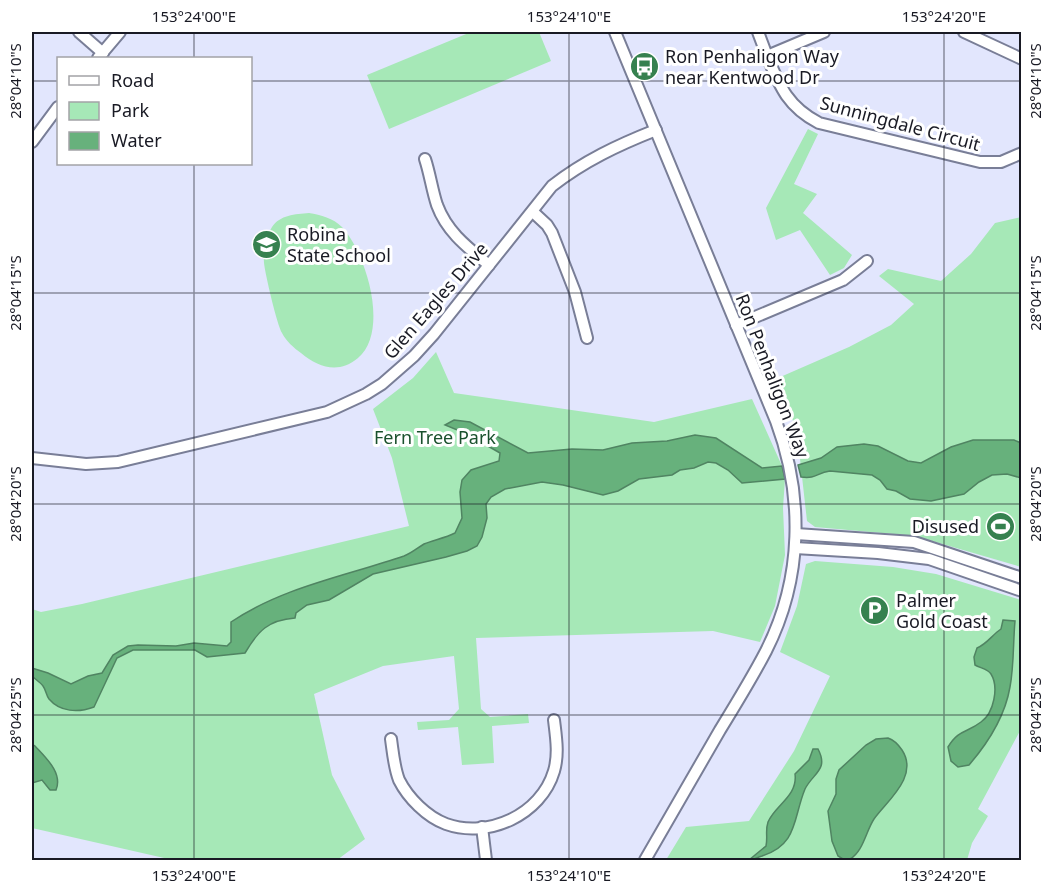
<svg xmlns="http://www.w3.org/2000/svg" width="1053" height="892" viewBox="0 0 1053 892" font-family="'Noto Sans',sans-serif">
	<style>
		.green { fill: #a6e8b7 }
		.water { fill: #67b17c; stroke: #508462; stroke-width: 1.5 }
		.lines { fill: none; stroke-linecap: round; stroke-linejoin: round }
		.minor-casing { stroke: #797e97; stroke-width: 14 }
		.minor { stroke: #fff; stroke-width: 10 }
		.ticks { fill: none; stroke: #191a24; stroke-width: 1.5; stroke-opacity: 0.45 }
		.labels { text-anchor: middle; stroke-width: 6; stroke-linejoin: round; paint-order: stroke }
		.poi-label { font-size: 18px; fill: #191a24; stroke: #fff; text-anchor: start }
		.street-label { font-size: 18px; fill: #191a24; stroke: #fff }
		.park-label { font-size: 18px; fill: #1a512d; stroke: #fff }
		.neatline { fill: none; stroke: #191a24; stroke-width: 2 }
		.ticks-label { font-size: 15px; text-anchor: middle; fill: #191a24 }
	</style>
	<rect width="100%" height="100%" fill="#e2e6fd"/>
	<g class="green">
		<polygon points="471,32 539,32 551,61 389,129 367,75"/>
		<polygon points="808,129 818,134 794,184 817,194 803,213 852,255 844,268 830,275 800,230 776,240 766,208"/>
		<path d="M309,213C321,215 333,218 342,227C366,253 390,331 358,358C339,374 319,368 301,353C294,348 286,341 282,333C277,325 265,273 264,263C263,251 266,237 272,227C280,215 295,214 309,213Z"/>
		<polygon points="1021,217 1021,567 915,536 815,527 807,521 797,432 778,378 849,347 891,325 914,304 879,276 888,269 941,281 971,254 995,223"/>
		<polygon points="436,352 454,393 654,422 752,399 782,466 785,479 783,508 785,555 775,606 760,642 713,631 476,638 481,709 490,717 528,714 529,723 492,726 494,763 462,765 458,727 418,730 417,722 449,720 459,709 454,656 383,666 314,694 332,775 365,839 337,860 173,860 32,828 32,609 41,612 82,604 409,526 392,458 373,409 413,378"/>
		<polygon points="815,561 893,567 936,574 1021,600 1021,729 978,809 988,816 972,843 967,860 666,860 686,827 749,821 794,751 830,676 780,652 797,606 806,564"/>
	</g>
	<g class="water">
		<path d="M454,420L470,422L528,453L572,449L603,450L632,443L667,441L695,435L716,438L762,468L782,466L785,479L742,483L728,470L716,463L708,462L694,468L680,470L672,475L639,479L618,491L603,495L563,485L542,482L505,489L491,497L486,504L487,518L482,537L477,546L467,551L446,557L373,574L329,600L307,605L296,613L295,618C268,620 258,631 245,653L207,657L195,650H133L117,658L94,707C78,713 60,712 49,699C46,695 46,690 43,686C40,682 35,679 32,676V668L48,673L71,684L88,676L102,673L113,655L128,646L138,645L176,646L194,643L227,646L231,642V622C283,587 346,576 404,556C412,553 417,548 424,544C434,540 445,538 455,533L462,518L460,492L462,480L471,470L499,461L500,453L467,434L445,425Z"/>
		<path d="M973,440H1014L1021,443V478L1007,474L992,475L979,482L964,494L931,501L910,499L896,491L887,489L880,480L872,475L830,471C816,473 817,479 801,477L798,465L821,458L837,447L864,444L878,446L908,461L921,463L951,447Z"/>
		<path d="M1003,620L1015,621C1013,643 1014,666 1010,687C1005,716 988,743 969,765L958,767L951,761L948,747C959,729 967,733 981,722C994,713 999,687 991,674C988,669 980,668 975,665L974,657L977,648C987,644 992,635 1001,629Z"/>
		<path d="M888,738C894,740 898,744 902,750C919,776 888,800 874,819C866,831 863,852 850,859H843L838,856L832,841L828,811L836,794V779L839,770L866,745L876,739Z"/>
		<path d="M32,744L35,746C46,758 63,773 56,790H50L42,780L32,783Z"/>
		<path d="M813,749H818C829,770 813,773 805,789C793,818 798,845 762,856C757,857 755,860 749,860L766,846C768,837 765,831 768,822C775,805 798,796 795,774L809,760Z"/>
	</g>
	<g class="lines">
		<defs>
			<g id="minor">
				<polyline points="79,32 103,53"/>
				<path d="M615,32L776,421C804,496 803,578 766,651C752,678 736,704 720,730C695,773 670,817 645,860"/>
				<polyline points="758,32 767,56"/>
				<path d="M824,32L767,56C780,87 788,107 819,123L980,162H1001L1022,153"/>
				<polyline points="964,32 1022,59"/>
				<polyline points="98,58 120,32"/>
				<polyline points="32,142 58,107"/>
				<path d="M425,159C430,174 432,190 437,205C447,232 467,247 489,265"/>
				<polyline points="533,212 547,225 552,233 575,292 587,338"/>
				<polyline points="736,325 843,280 867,261"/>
				<path d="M32,458L86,464L118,462L327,412L366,394L382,384L414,356L434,334L552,186C584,161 618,145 656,130"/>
				<polyline points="796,534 914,542 1022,578"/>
				<polyline points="795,548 878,553 929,559 1022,591"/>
				<path d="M391,739C393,753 394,767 399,780C408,798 427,817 446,824C488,839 541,815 554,771C559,754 556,737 554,720"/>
				<polyline points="482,827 486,860"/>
			</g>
		</defs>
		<use href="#minor" class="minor-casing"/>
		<use href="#minor" class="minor"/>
	</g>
	<path class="ticks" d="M194,32V58M569,32V860M944,32V860M32,81H58M250,81H1022M194,164V860M32,293H1022M32,504H1022M32,715H1022"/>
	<defs>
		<symbol id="bus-disc" viewBox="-11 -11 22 22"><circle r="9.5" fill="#36814f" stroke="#fff"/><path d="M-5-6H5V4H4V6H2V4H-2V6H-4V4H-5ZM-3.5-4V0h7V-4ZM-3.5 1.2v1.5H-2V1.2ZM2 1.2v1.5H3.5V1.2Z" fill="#fff"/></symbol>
		<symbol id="school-disc" viewBox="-11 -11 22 22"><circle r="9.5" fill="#36814f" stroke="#fff"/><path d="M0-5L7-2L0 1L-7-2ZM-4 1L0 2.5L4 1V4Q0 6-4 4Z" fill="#fff"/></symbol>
		<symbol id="stadium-disc" viewBox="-11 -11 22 22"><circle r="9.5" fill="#36814f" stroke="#fff"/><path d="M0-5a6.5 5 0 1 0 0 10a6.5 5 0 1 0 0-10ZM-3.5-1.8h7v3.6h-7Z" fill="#fff"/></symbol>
		<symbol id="parking-disc" viewBox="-11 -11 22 22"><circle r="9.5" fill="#36814f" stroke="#fff"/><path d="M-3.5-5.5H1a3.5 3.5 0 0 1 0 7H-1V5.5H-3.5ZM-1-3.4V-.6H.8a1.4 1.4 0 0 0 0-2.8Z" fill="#fff"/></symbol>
	</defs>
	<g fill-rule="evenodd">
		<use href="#bus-disc" x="628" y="50" width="33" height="33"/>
		<use href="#school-disc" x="250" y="228" width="33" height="33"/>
		<use href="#stadium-disc" x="984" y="510" width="33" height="33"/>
		<use href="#parking-disc" x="858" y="594" width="33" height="33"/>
	</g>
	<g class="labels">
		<g class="poi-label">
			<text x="665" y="63">Ron Penhaligon Way<tspan x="665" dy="21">near Kentwood Dr</tspan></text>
			<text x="287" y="241">Robina<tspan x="287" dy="21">State School</tspan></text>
			<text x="979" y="533" text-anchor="end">Disused</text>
			<text x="896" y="607">Palmer<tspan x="896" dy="21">Gold Coast</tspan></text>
		</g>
		<g class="street-label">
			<text transform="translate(900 124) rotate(15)" y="6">Sunningdale Circuit</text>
			<text transform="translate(436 301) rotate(-49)" y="6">Glen Eagles Drive</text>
			<text transform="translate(772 376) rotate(69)" y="6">Ron Penhaligon Way</text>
		</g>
		<g class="park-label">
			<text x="435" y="444">Fern Tree Park</text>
		</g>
	</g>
	<rect width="1053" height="892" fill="none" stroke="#ffffff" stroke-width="66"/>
	<rect x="57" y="57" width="195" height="108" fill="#ffffff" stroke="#a3a3a7" stroke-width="1.5"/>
	<rect x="69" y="76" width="30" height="9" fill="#ffffff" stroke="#a3a3a7" stroke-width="1.5"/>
	<text x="111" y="87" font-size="18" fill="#191a24">Road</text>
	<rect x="69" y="102" width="30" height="18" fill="#a6e8b7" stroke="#a3a3a7" stroke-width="1.5"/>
	<text x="111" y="117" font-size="18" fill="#191a24">Park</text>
	<rect x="69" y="132" width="30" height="18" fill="#67b17c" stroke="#a3a3a7" stroke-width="1.5"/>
	<text x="111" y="147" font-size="18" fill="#191a24">Water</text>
	<rect x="33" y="33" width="987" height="826" class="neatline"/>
	<g class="ticks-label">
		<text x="194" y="22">153°24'00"E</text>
		<text x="569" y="22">153°24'10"E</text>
		<text x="944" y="22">153°24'20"E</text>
		<text transform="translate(16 81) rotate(-90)" y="5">28°04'10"S</text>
		<text transform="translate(1036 81) rotate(-90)" y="5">28°04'10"S</text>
		<text transform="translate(16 293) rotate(-90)" y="5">28°04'15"S</text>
		<text transform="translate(1036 293) rotate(-90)" y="5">28°04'15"S</text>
		<text transform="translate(16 504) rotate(-90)" y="5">28°04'20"S</text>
		<text transform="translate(1036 504) rotate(-90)" y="5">28°04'20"S</text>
		<text transform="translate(16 715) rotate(-90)" y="5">28°04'25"S</text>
		<text transform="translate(1036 715) rotate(-90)" y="5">28°04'25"S</text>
		<text x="194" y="881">153°24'00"E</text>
		<text x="569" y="881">153°24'10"E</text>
		<text x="944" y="881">153°24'20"E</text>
	</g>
</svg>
